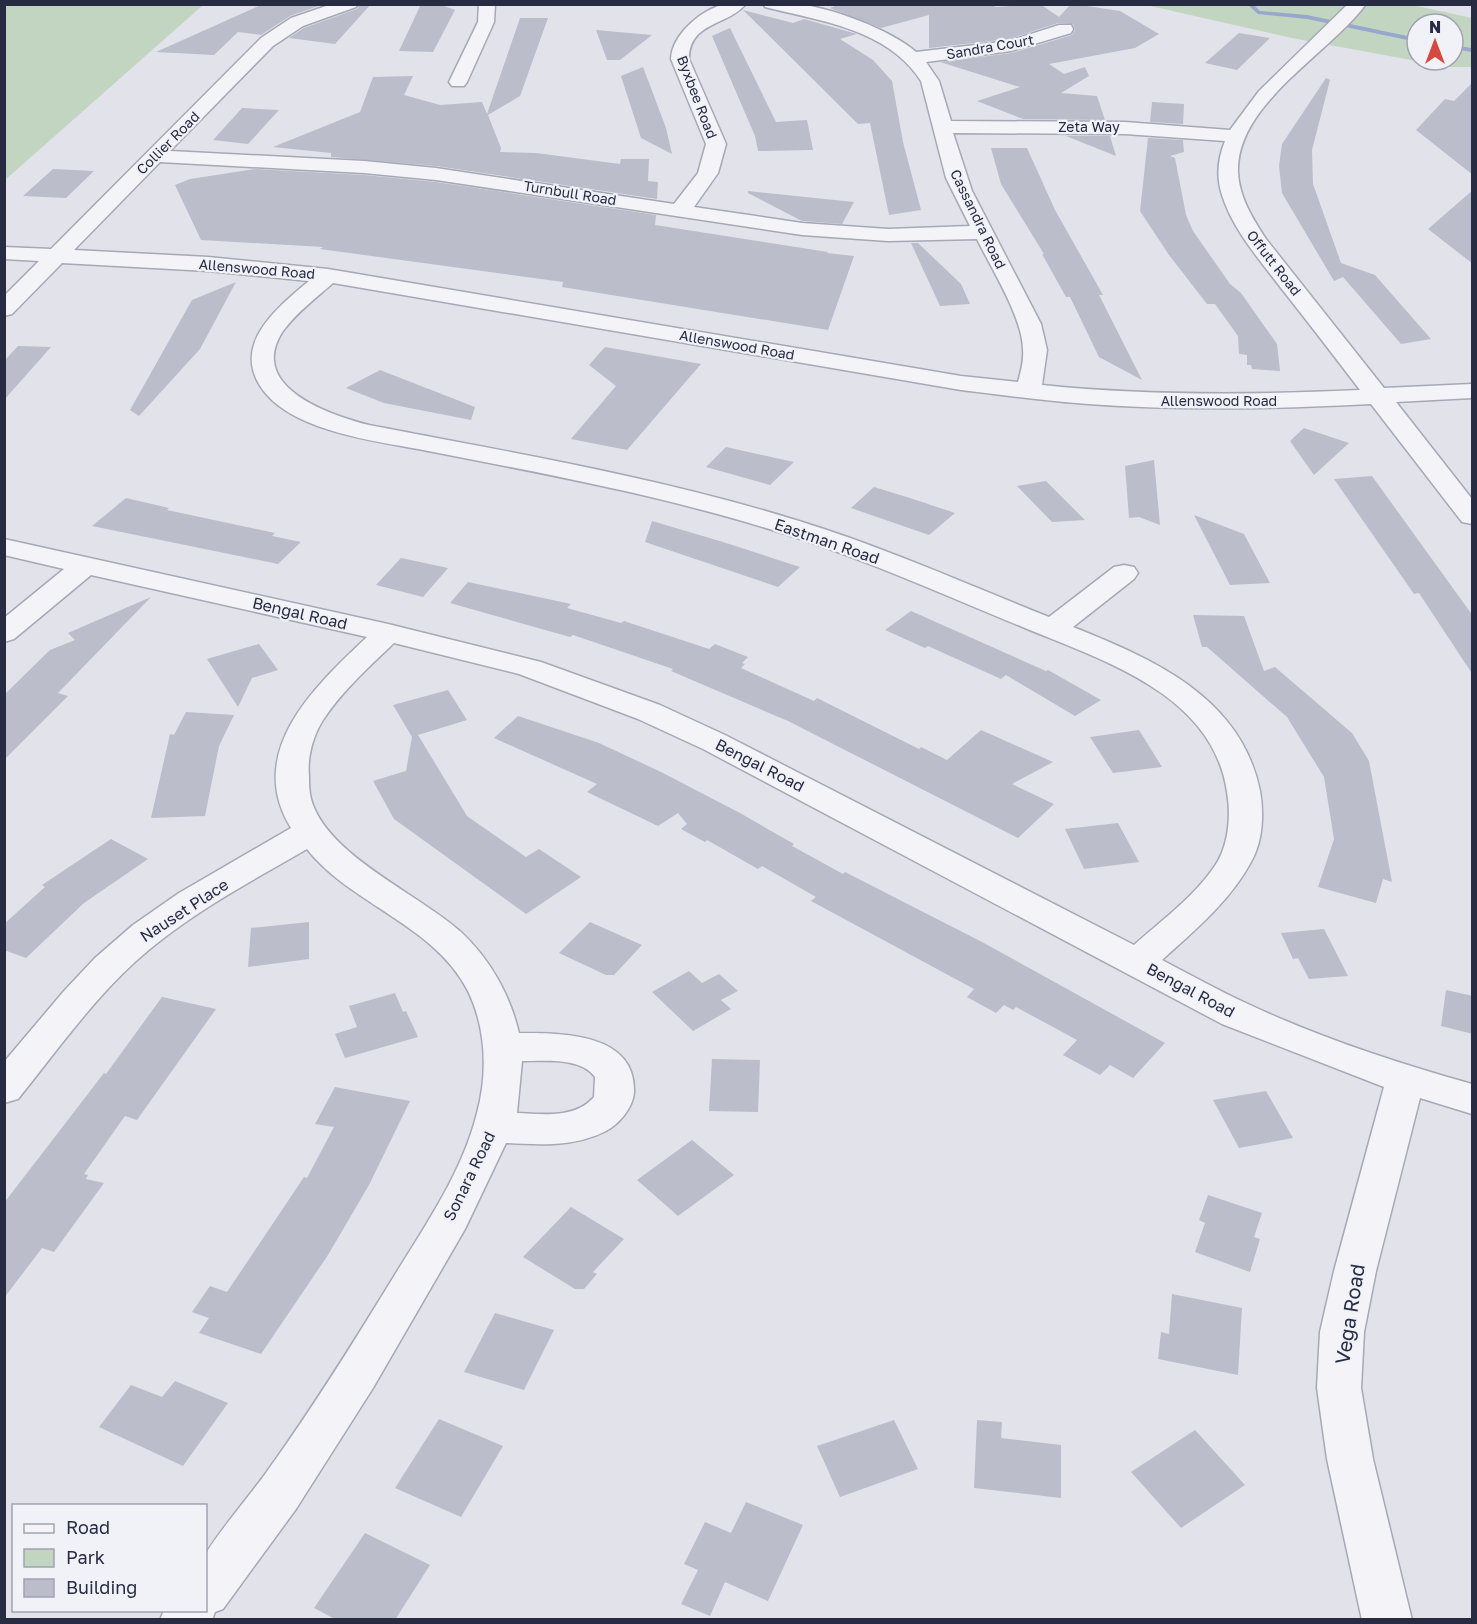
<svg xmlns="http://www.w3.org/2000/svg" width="1477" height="1624" viewBox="0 0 1477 1624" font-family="'Golos Text',sans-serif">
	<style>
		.green { fill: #c2d5c1; fill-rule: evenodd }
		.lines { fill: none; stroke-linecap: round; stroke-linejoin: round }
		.stream { fill: #9aa7cd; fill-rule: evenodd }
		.building { fill: #bbbdcb }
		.minor-casing { stroke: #a6a8b5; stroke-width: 3 }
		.minor { fill: #f4f4f8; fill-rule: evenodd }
		.labels { text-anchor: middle; stroke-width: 4.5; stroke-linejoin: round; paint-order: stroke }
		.far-street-label { font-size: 14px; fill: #282c43; stroke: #f1f2f8 }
		.street-label { font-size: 16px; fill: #282c43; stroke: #f1f2f8 }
		.near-street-label { font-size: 20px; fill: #282c43; stroke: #f1f2f8 }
	</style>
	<rect width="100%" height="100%" fill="#e1e2ea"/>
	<g class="green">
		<polygon points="5,4 203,4 203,5 5,180"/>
		<path d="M1146,5H1412L1472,18V67H1449L1292,38ZM1417,24H1453V60H1417Z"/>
	</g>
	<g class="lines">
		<g class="stream">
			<polygon points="1247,4 1253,4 1260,11 1307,15 1417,38 1417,42 1307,19 1258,14"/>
			<polygon points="1453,45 1472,48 1472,52 1453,49"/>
		</g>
	</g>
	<g class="building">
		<polygon points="263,4 324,4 290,16 261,35 238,32 214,55 156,52"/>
		<polygon points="360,4 371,4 335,44 289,38 304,28 357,9"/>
		<polygon points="421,4 439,4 455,10 433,52 399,51"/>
		<polygon points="840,4 990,4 996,7 1040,4 1059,17 1071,4 1074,4 1120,11 1159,34 1135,48 1049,64 1064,74 1085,67 1089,76 1061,93 1097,96 1105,120 1023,119 977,101 1020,87 940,62 1012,53 1072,35 1075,30 1073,24 1058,23 1009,39 929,48 929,15 881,28 830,8"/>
		<polygon points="743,10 793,23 804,19 857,34 840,39 873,60 892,81 903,142 921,210 889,215 870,123 858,124"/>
		<polygon points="520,18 548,18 520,96 488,115 501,148 500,152 536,153 620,164 621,159 649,159 648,181 658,182 657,199 436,166 331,157 331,153 273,147 360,112 373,77 413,76 404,95 440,105 482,102 487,114"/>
		<polygon points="730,28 776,122 807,120 813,150 758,151 755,136 712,36"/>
		<polygon points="596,30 652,35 620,60 607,60"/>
		<polygon points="1239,33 1270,38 1237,70 1205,63"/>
		<polygon points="643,67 666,128 672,154 641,138 621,76"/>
		<polygon points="1326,78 1330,80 1312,150 1313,184 1341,263 1375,275 1431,339 1401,344 1343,277 1334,281 1282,193 1279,166 1282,144"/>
		<polygon points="1473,82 1473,175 1416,130 1445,99 1454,101"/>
		<polygon points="1152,102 1184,104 1183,124 1150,122"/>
		<polygon points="242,108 279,110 248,144 213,140"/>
		<polygon points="1066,136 1110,136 1116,156"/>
		<polygon points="1148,138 1183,140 1184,152 1170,156 1175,158 1186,215 1193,231 1230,284 1241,293 1277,344 1280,371 1252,369 1251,365 1247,365 1247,355 1239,354 1238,336 1215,304 1207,304 1169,255 1140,211"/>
		<polygon points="991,148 1027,148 1055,210 1103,295 1099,295 1142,380 1099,357 1070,297 1066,297 1042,254 1044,254 1001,184"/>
		<polygon points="53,169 94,171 66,198 23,196"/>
		<polygon points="255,169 364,175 436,182 656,215 655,225 828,252 827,253 854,256 828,330 562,287 563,282 320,249 323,247 201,240 175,185 190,179"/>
		<polygon points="1473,190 1473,264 1428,229"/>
		<polygon points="748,191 854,202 842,224 802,221 748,193"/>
		<polygon points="911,243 918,243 961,284 970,304 940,306"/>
		<polygon points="236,282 200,349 139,416 130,410 192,300"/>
		<polygon points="18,346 51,347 4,400 4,361"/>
		<polygon points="605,347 701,364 627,450 571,439 616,386 589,365"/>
		<polygon points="380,370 475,407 471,420 384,403 346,388"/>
		<polygon points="1304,428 1349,443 1314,475 1290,441"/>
		<polygon points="726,447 794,462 770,485 706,467"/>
		<polygon points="1154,460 1160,525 1139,517 1129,518 1125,466"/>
		<polygon points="1372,476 1473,616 1473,675 1419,593 1414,594 1334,479"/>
		<polygon points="1046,481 1085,520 1052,522 1017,486"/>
		<polygon points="874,487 910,498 955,513 929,535 851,508"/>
		<polygon points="126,498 169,508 167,510 275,533 272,536 301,542 278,564 92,526"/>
		<polygon points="1194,515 1244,534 1270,583 1230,585"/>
		<polygon points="652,521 723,542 800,567 778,587 645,542"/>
		<polygon points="401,558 448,568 423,597 376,585"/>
		<polygon points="468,582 571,604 567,608 621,623 624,621 709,649 715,644 748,657 742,663 745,664 741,668 814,701 817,698 919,749 921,747 947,760 981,730 1053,762 1012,784 1054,804 1018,838 788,721 671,671 673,669 573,635 570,637 450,603"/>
		<polygon points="151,597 58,693 68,696 4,760 4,695 50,650 75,640 68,633"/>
		<polygon points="911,611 1046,671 1048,670 1101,700 1075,716 1006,675 1001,679 928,646 925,648 885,630"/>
		<polygon points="1193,615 1244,616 1264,671 1275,667 1352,733 1369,761 1392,882 1383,879 1376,903 1318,887 1334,839 1324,777 1287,717 1207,647 1202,647"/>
		<polygon points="259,644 278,670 252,678 238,707 207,659"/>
		<polygon points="448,690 467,720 418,735 467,816 526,857 539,849 581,877 526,914 394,819 373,781 406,771 412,737 393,705"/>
		<polygon points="186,712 234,715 219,746 205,816 151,818 170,734 174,735"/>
		<polygon points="518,716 599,743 661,772 740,813 794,844 792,846 843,874 845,872 982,942 1165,1043 1133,1078 1110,1065 1100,1075 1063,1055 1077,1040 1016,1007 1013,1010 1004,1005 996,1013 967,997 974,989 811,901 816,897 762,866 758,869 707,840 705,842 681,829 687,824 678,813 658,826 587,792 597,784 494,738"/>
		<polygon points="1139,730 1162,767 1113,773 1090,737"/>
		<polygon points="1118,823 1139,862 1084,869 1065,829"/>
		<polygon points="111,839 148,859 84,903 26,958 4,950 4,924 45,887 42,885"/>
		<polygon points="309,922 309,959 248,967 251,928"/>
		<polygon points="590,922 642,945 614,975 606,975 559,953"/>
		<polygon points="1324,929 1348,976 1309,979 1298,958 1293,959 1281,933"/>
		<polygon points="689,971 702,983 719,974 738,991 721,1000 731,1009 693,1031 652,992"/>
		<polygon points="1446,990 1473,996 1473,1034 1441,1026"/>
		<polygon points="395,993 403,1012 406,1011 418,1037 345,1058 335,1034 357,1027 349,1006"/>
		<polygon points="162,997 216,1009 137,1120 125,1116 84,1174 88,1175 86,1179 104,1183 54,1252 42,1248 4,1298 4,1203 104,1073 106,1074"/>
		<polygon points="712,1059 760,1060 758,1112 709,1111"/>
		<polygon points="335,1087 410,1101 369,1185 328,1255 261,1354 199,1333 209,1318 192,1312 210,1286 227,1292 304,1177 307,1178 334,1127 315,1124"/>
		<polygon points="1266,1091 1293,1138 1239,1148 1213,1100"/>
		<polygon points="692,1140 734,1175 678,1216 637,1180"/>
		<polygon points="1208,1195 1262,1213 1254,1237 1260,1239 1250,1272 1195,1252 1205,1223 1199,1220"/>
		<polygon points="571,1207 624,1239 593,1272 597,1274 584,1289 575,1289 523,1257"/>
		<polygon points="1172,1294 1242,1308 1238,1375 1158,1359 1161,1332 1169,1334"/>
		<polygon points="495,1313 554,1330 524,1390 464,1372"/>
		<polygon points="175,1381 228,1403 183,1466 99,1427 131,1385 162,1397"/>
		<polygon points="439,1419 503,1446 461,1517 395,1488"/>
		<polygon points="894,1420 918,1469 840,1497 817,1446"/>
		<polygon points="977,1420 1002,1422 1001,1438 1061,1445 1061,1498 974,1488"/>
		<polygon points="1195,1430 1245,1485 1181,1528 1131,1472"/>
		<polygon points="746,1502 803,1525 768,1601 725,1582 710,1616 681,1604 698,1570 684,1564 705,1522 731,1533"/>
		<polygon points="365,1533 430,1565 395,1620 337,1620 314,1608"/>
	</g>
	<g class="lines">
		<defs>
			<g id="minor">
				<path d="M332,4H358L356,7L303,26L273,46L170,151L364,161L436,168L674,204L698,173L706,144L671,59C672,34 703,8 726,4C732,4 740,4 746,4C727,26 689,22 689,59L726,144L718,173L694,207L802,223L888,229L970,226L946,178L921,81C888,29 820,21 765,7L763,4C774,4 785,4 796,4C831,7 891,30 916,52L1009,41L1059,25H1071L1073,29L1071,33L1011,51L926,62L939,81L951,121L1125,122L1230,130L1259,91L1348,4H1366C1329,54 1236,104 1238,172C1239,197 1253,219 1266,239L1384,388L1472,384V398L1396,402L1472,499V524L1462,522L1371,404C1277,409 1183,411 1088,404C1045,401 1003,395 961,390L333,283C316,298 296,313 283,331C246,387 330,415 369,425C514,453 658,477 799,521C884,547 966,584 1049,617L1114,567L1124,565L1134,567L1138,573L1134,579L1073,627C1153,659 1241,697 1260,791C1264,814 1263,841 1251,862C1230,901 1194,931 1162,960C1191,975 1219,991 1248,1004C1320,1038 1397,1063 1472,1084V1114L1420,1098L1376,1271L1364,1332L1361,1388L1373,1459L1412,1620H1362L1327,1459L1317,1388L1320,1332L1334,1271L1384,1087L1222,1024L703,749L638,719L519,674L394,643C369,667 342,691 323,720C313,736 307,757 309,776C309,783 309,792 311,799C326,855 419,894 461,932C490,959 510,995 519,1033C562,1033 636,1033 634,1092C633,1108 619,1124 606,1131C575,1147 539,1145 506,1143L465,1229L373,1388L296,1509L223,1609L215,1612L212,1620H160L164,1610H206C206,1593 202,1572 206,1555C207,1546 259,1484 268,1470C314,1406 355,1340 396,1273C427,1223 463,1170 477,1113C488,1073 486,1028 468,991C434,924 351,905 307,849C248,883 187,915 136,961C91,1002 56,1052 18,1099L4,1103V1062L64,991L95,958L133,925L179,893L291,828C244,752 315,686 367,637L91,575L14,639L4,642V618L64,569L4,555V539L388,624L541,662L660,705L725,735L1134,945C1162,920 1198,894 1218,861C1229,841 1231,814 1227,792C1213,694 1104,661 1025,628C944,595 865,559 782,533C662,495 540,473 418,449C373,441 299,431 267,395C227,349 274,310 309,281L208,271L62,263L12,314L4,316V296L39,261L4,259V247L51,249L261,38L291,18ZM953,133L1125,134L1225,141C1218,158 1216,177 1222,195C1233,230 1259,259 1281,288C1308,322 1334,356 1360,390C1254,395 1148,396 1042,385L1047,350L1041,324L972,191ZM160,162L364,173L436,180L802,235L888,241L977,239C991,268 1023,318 1023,350C1024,361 1021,371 1018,382L961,376L328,269L208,257L74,250ZM522,1061C544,1061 581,1057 595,1077L594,1097C575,1119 543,1114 517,1113Z"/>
				<polygon points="479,4 495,4 494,22 467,82 464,86 452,86 449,82 478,22"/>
			</g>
		</defs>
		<use href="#minor" class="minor-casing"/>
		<use href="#minor" class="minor"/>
	</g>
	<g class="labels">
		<g class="far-street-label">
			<text transform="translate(990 47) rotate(-10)" y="5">Sandra Court</text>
			<text transform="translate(697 97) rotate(69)" y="5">Byxbee Road</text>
			<text x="1089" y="132">Zeta Way</text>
			<text transform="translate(168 143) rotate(-45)" y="5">Collier Road</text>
			<text transform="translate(570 193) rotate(9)" y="5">Turnbull Road</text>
			<text transform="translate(978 219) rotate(64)" y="5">Cassandra Road</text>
			<text transform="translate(1274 263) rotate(52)" y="5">Offutt Road</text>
			<text transform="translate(257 269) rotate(5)" y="5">Allenswood Road</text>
			<text transform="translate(737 345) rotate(10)" y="5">Allenswood Road</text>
			<text x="1219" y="406">Allenswood Road</text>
		</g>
		<g class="street-label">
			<text transform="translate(827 541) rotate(19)" y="6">Eastman Road</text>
			<text transform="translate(300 613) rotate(13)" y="6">Bengal Road</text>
			<text transform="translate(760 765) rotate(27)" y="6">Bengal Road</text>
			<text transform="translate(184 910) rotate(-33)" y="6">Nauset Place</text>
			<text transform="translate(1191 990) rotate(28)" y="6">Bengal Road</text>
			<text transform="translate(469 1176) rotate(-64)" y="6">Sonara Road</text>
		</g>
		<g class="near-street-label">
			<text transform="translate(1350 1314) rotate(-81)" y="7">Vega Road</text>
		</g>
	</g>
	<rect width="1477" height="1624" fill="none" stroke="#282c43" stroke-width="12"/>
	<rect x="12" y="1504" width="195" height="108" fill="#f1f2f8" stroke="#a1a3b0" stroke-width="1.5"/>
	<rect x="24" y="1524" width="30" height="9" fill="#f4f4f8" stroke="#a1a3b0" stroke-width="1.5"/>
	<text x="66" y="1534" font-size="18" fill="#282c43">Road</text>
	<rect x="24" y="1549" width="30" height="18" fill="#c2d5c1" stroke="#a1a3b0" stroke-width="1.5"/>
	<text x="66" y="1564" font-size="18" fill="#282c43">Park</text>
	<rect x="24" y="1579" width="30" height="18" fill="#bbbdcb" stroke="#a1a3b0" stroke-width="1.5"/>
	<text x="66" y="1594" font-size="18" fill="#282c43">Building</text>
	<g transform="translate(1435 42)"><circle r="28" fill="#f1f2f8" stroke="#a1a3b0" stroke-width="1.5"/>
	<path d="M0-4.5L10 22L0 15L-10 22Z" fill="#d7493e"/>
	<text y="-9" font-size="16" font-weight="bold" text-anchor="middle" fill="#282c43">N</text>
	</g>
</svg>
